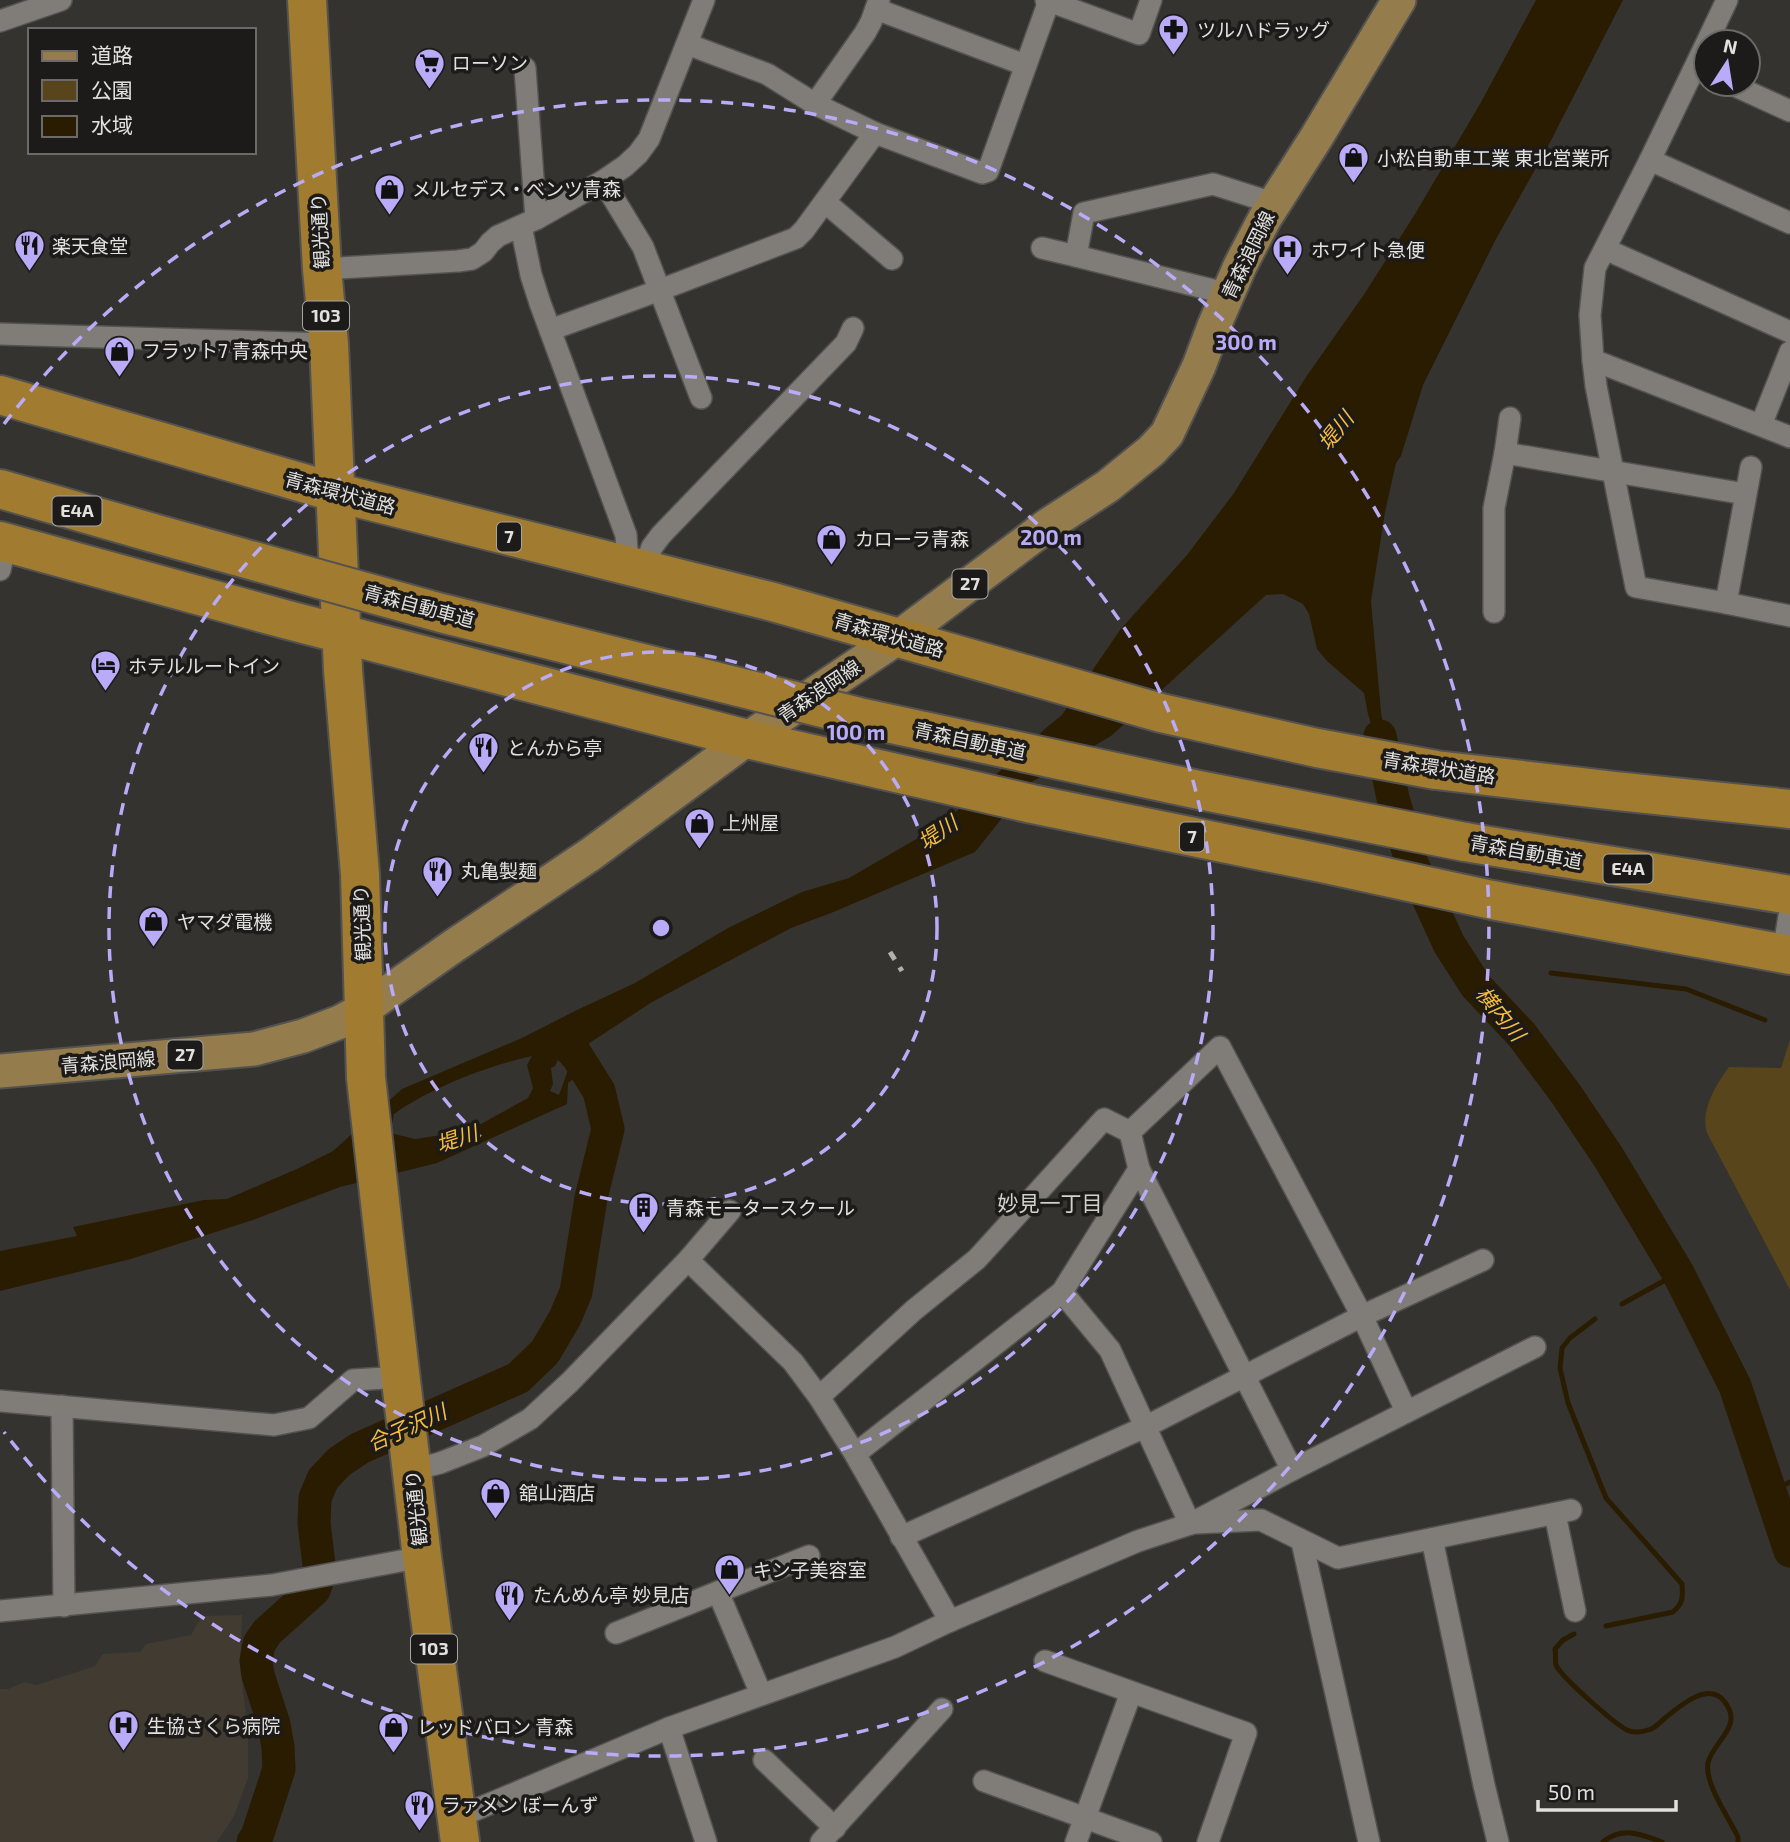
<svg xmlns="http://www.w3.org/2000/svg" width="1790" height="1842" viewBox="0 0 1790 1842" font-family="'Exo 2','Noto Sans JP',sans-serif">
	<style>
		.built { fill: #413b32 }
		.green { fill: #59451b }
		.water { fill: #2a1c00; fill-rule: evenodd }
		.lines { fill: none; stroke-linecap: round; stroke-linejoin: round }
		.stream { stroke: #2a1c00; stroke-width: 5 }
		.river { stroke: #2a1c00; stroke-width: 33 }
		.street-casing { stroke: #54524f; stroke-width: 24 }
		.primary-casing { stroke: #54524f; stroke-width: 37 }
		.highway-casing { stroke: #54524f; stroke-width: 42 }
		.street { stroke: #807d79; stroke-width: 21 }
		.primary { stroke: #947c4d; stroke-width: 33 }
		.highway { stroke: #a17c30; stroke-width: 38 }
		.rail { stroke: #b1b0ac; stroke-width: 5; stroke-dasharray: 9 9; stroke-linecap: butt }
		.highway-bridge-casing { stroke: #54524f; stroke-width: 42; stroke-linecap: butt }
		.highway-bridge { stroke: #a17c30; stroke-width: 38 }
		.ring { fill: none; stroke: #b9abf7; stroke-width: 3.5; stroke-dasharray: 12 9 }
		.labels { text-anchor: middle; stroke-width: 7; stroke-linejoin: round; paint-order: stroke }
		.shield { fill: #1c1b19; stroke: #a7a6a3; stroke-width: 2 }
		.shield-label { font-size: 18px; font-weight: bold; fill: #e2e1de }
		.poi-label { font-size: 19px; fill: #e2e1de; stroke: #1c1b19; text-anchor: start }
		.street-label { font-size: 19px; fill: #e2e1de; stroke: #1c1b19 }
		.water-label { font-size: 21px; font-style: italic; fill: #f8bd3e; stroke: #1c1b19 }
		.neighbourhood-label { font-size: 21px; fill: #d4d1cb; stroke: #1c1b19 }
		.centre { fill: #b9abf7; stroke: #1c1b19; stroke-width: 3.5 }
		.ring-label { font-size: 21px; text-anchor: middle; font-weight: bold; fill: #b9abf7; stroke: #1c1b19; stroke-width: 7; stroke-linejoin: round; paint-order: stroke }
	</style>
	<rect width="100%" height="100%" fill="#35332f"/>
	<polygon class="built" points="242,1615 240,1667 248,1729 248,1778 234,1816 217,1842 0,1842 0,1689 8,1689 24,1682 37,1685 95,1666 103,1654 140,1652 146,1644 191,1635 202,1616"/>
	<path class="green" d="M1790,1040V1290L1707,1133C1700,1110 1716,1085 1729,1067L1781,1068Z"/>
	<path class="water" d="M1536,0H1623L1545,152L1496,239L1423,385L1401,456L1396,463L1385,512L1371,601L1381,712L1393,790L1368,714L1364,693L1327,661L1317,649L1309,614L1303,604L1283,594L1266,595L1111,736L1030,783L975,852L831,913L791,928L652,1002L585,1046L588,1069L568,1083L567,1104L437,1163L340,1187L253,1220L131,1259L0,1291V1251L77,1236L73,1227L204,1200L227,1199L299,1168L333,1151L402,1089L522,1038L577,1010L635,983L728,928L802,892L849,878L944,823L1046,728L1062,715L1120,630L1187,555L1234,493L1306,377L1365,293L1415,214L1480,104ZM532,1056L527,1065L533,1088L528,1098L481,1124H470L461,1132L415,1139L390,1133L394,1114C431,1088 487,1066 532,1056ZM558,1060L568,1070L559,1095L550,1091L553,1084L551,1068L555,1066Z"/>
	<g class="lines">
		<g class="stream">
			<polyline points="1456,955 1472,958"/>
			<polyline points="1551,973 1686,989 1765,1020"/>
			<polyline points="1622,1304 1678,1273"/>
			<path d="M1595,1319L1570,1338L1562,1348L1560,1368L1568,1403L1606,1498L1682,1584C1683,1598 1683,1603 1673,1612L1606,1626"/>
			<polyline points="1771,1492 1790,1482"/>
			<path d="M1574,1634L1563,1640L1555,1649C1556,1654 1555,1661 1556,1665C1561,1677 1615,1724 1627,1730C1633,1733 1642,1732 1648,1730C1655,1729 1659,1723 1665,1718C1680,1706 1708,1681 1724,1701C1745,1726 1713,1741 1708,1763C1704,1783 1729,1818 1738,1837V1842"/>
			<path d="M1603,1842C1622,1826 1641,1834 1662,1842"/>
		</g>
		<g class="river">
			<polyline points="1380,736 1393,798 1411,861 1449,944 1476,986 1522,1035 1566,1094 1609,1158 1678,1273 1735,1386 1790,1551"/>
			<polyline points="253,1842 257,1836 279,1769 278,1747 274,1724 258,1675 256,1661 259,1644 267,1632 314,1590 320,1573 314,1523 315,1498 323,1479 339,1462 360,1448 518,1378 545,1352 565,1318 576,1292 591,1198 608,1129 599,1091 565,1037"/>
		</g>
		<defs>
			<g id="street">
				<polyline points="1046,0 1139,34 1151,0"/>
				<polyline points="876,9 1025,65"/>
				<polyline points="0,21 61,0"/>
				<polyline points="1707,42 1727,0"/>
				<polyline points="687,44 767,74 815,104 875,133 982,173 988,171 1049,1"/>
				<polyline points="1706,44 1650,160 1595,268 1590,315 1593,360 1790,437"/>
				<polyline points="525,68 536,219"/>
				<polyline points="1731,84 1790,111"/>
				<polyline points="815,104 865,33 871,22 879,0"/>
				<polyline points="1650,160 1790,223"/>
				<polyline points="603,181 643,247 701,398"/>
				<polyline points="825,202 892,259"/>
				<polyline points="521,226 531,275 540,303 626,535 627,551 624,566"/>
				<polyline points="1042,248 1076,256"/>
				<polyline points="1605,249 1790,332"/>
				<polyline points="322,269 458,261 472,259 483,252 490,243 498,236 536,219 603,181 625,166 638,154 649,139 704,0"/>
				<polyline points="1229,294 1076,256 1084,213 1213,184 1273,203"/>
				<polyline points="550,330 660,290 796,238 804,230 875,133"/>
				<polyline points="0,334 329,344"/>
				<polyline points="1593,360 1596,386 1636,587 1726,603"/>
				<polyline points="1761,425 1790,352"/>
				<polyline points="1505,453 1510,418"/>
				<polyline points="1751,467 1726,603 1790,616"/>
				<polyline points="0,570 6,543"/>
				<polyline points="644,570 652,547 661,535 846,343 853,328"/>
				<polyline points="1494,612 1494,508 1505,453 1745,494"/>
				<polyline points="1783,953 1789,916"/>
				<polyline points="1139,1169 1292,1470"/>
				<polyline points="688,1260 793,1362 819,1397 855,1454 950,1621"/>
				<polyline points="1062,1292 1110,1350 1190,1524"/>
				<polyline points="819,1397 914,1310 977,1259 1104,1119 1130,1132"/>
				<polyline points="0,1401 274,1425 309,1418 353,1380 401,1377"/>
				<polyline points="62,1406 64,1606"/>
				<polyline points="855,1454 1062,1292 1139,1169 1130,1132 1220,1047 1362,1316 1406,1411"/>
				<polyline points="413,1470 440,1463 483,1446 530,1419 570,1382 688,1260 730,1211"/>
				<polyline points="1555,1514 1575,1611"/>
				<polyline points="1195,1523 1261,1520 1338,1558 1571,1510"/>
				<polyline points="901,1537 1145,1427 1362,1316 1483,1260"/>
				<polyline points="1432,1539 1484,1785 1498,1842"/>
				<polyline points="1302,1542 1369,1842"/>
				<polyline points="718,1592 809,1556"/>
				<polyline points="0,1611 272,1585 422,1557"/>
				<polyline points="616,1633 718,1592 761,1694"/>
				<polyline points="1045,1661 1246,1733 1208,1842"/>
				<polyline points="669,1728 706,1842"/>
				<polyline points="764,1760 835,1828"/>
				<polyline points="984,1781 1151,1842"/>
				<polyline points="456,1818 669,1728 895,1647 950,1621 1138,1541 1190,1524 1292,1470 1535,1347"/>
				<polyline points="821,1842 942,1709"/>
				<polyline points="1076,1842 1131,1693"/>
			</g>
			<polyline id="primary" points="0,1071 254,1049 303,1036 340,1022 364,1009 455,945 591,854 747,739 899,637 1048,525 1108,486 1151,451 1167,434 1199,366 1214,326 1240,266 1265,218 1316,138 1399,0"/>
			<g id="highway">
				<polyline points="307,0 322,269 329,344 343,670 360,874 366,1078 385,1246 422,1557 460,1842"/>
				<polyline points="0,395 334,492 773,602 1161,713 1317,748 1436,770 1616,791 1790,809"/>
				<polyline points="0,489 153,533"/>
				<polyline points="0,541 288,620 747,739 1032,804 1321,863 1492,900 1790,955"/>
				<polyline points="1465,842 1790,895"/>
			</g>
		</defs>
		<use href="#street" class="street-casing"/>
		<use href="#primary" class="primary-casing"/>
		<use href="#highway" class="highway-casing"/>
		<use href="#street" class="street"/>
		<use href="#primary" class="primary"/>
		<use href="#highway" class="highway"/>
		<polyline class="rail" points="890,952 902,971"/>
		<defs>
			<polyline id="highway-bridge" points="153,533 441,613 859,717 1199,790 1465,842"/>
		</defs>
		<use href="#highway-bridge" class="highway-bridge-casing"/>
		<use href="#highway-bridge" class="highway-bridge"/>
	</g>
	<g class="ring">
		<circle cx="661" cy="928" r="276"/>
		<circle cx="661" cy="928" r="552"/>
		<path d="M4 424A828 828 0 1 1 4 1432"/>
	</g>
	<defs>
		<symbol id="pharmacy-pin" viewBox="-11 -11 22 30"><path d="M0 17L-7.5 6A9.5 9.5 0 1 1 7.5 6Z" fill="#b9abf7" stroke="#1c1b19"/><path d="M-2-6h4v4h4v4h-4v4h-4v-4h-4v-4h4Z" fill="#111"/></symbol>
		<symbol id="supermarket-pin" viewBox="-11 -11 22 30"><path d="M0 17L-7.5 6A9.5 9.5 0 1 1 7.5 6Z" fill="#b9abf7" stroke="#1c1b19"/><path d="M-6-5.5h2.5l.6 2H6L4.5 2H-2.5L-4.4-4H-6ZM-1.5 3.2a1.3 1.3 0 1 0 .1 0ZM3 3.2a1.3 1.3 0 1 0 .1 0Z" fill="#111"/></symbol>
		<symbol id="shop-pin" viewBox="-11 -11 22 30"><path d="M0 17L-7.5 6A9.5 9.5 0 1 1 7.5 6Z" fill="#b9abf7" stroke="#1c1b19"/><path d="M-5-2.5h2.3a2.7 3.5 0 0 1 5.4 0H5L5.5 6h-11ZM-1.5-2.5h3a1.5 2.3 0 0 0-3 0Z" fill="#111"/></symbol>
		<symbol id="restaurant-pin" viewBox="-11 -11 22 30"><path d="M0 17L-7.5 6A9.5 9.5 0 1 1 7.5 6Z" fill="#b9abf7" stroke="#1c1b19"/><path d="M-5-6h1v4h1v-4h1v4h1v-4h1v5L-1.5 .5V6h-2V.5L-5-1ZM5-6V6H3V1.5H1.5Q1.5-4 5-6Z" fill="#111"/></symbol>
		<symbol id="hospital-pin" viewBox="-11 -11 22 30"><path d="M0 17L-7.5 6A9.5 9.5 0 1 1 7.5 6Z" fill="#b9abf7" stroke="#1c1b19"/><path d="M-5-5h3v3.5h4V-5h3V5h-3V1.5h-4V5h-3Z" fill="#111"/></symbol>
		<symbol id="hotel-pin" viewBox="-11 -11 22 30"><path d="M0 17L-7.5 6A9.5 9.5 0 1 1 7.5 6Z" fill="#b9abf7" stroke="#1c1b19"/><path d="M-6-4.5h1.5V1H6V5H4.5V3h-9V5H-6ZM-4 0a1.8 1.8 0 1 1 3.6 0ZM.5 0V-2.5h3Q6-2.5 6 0Z" fill="#111"/></symbol>
		<symbol id="building-pin" viewBox="-11 -11 22 30"><path d="M0 17L-7.5 6A9.5 9.5 0 1 1 7.5 6Z" fill="#b9abf7" stroke="#1c1b19"/><path d="M-4-6H4V6H1V3H-1V6H-4ZM-2.5-4.3h1.7v1.8h-1.7ZM.8-4.3h1.7v1.8H.8ZM-2.5-1h1.7V.8h-1.7ZM.8-1h1.7V.8H.8Z" fill="#111"/></symbol>
	</defs>
	<g fill-rule="evenodd">
		<use href="#pharmacy-pin" x="1156" y="12" width="35" height="47"/>
		<use href="#supermarket-pin" x="412" y="46" width="35" height="47"/>
		<use href="#shop-pin" x="1336" y="140" width="35" height="47"/>
		<use href="#shop-pin" x="372" y="172" width="35" height="47"/>
		<use href="#restaurant-pin" x="12" y="228" width="35" height="47"/>
		<use href="#hospital-pin" x="1270" y="232" width="35" height="47"/>
		<use href="#shop-pin" x="102" y="334" width="35" height="47"/>
		<use href="#shop-pin" x="814" y="522" width="35" height="47"/>
		<use href="#hotel-pin" x="88" y="648" width="35" height="47"/>
		<use href="#restaurant-pin" x="466" y="730" width="35" height="47"/>
		<use href="#shop-pin" x="682" y="806" width="35" height="47"/>
		<use href="#restaurant-pin" x="420" y="854" width="35" height="47"/>
		<use href="#shop-pin" x="136" y="904" width="35" height="47"/>
		<use href="#building-pin" x="626" y="1190" width="35" height="47"/>
		<use href="#shop-pin" x="478" y="1476" width="35" height="47"/>
		<use href="#shop-pin" x="712" y="1552" width="35" height="47"/>
		<use href="#restaurant-pin" x="492" y="1578" width="35" height="47"/>
		<use href="#hospital-pin" x="106" y="1708" width="35" height="47"/>
		<use href="#shop-pin" x="376" y="1710" width="35" height="47"/>
		<use href="#restaurant-pin" x="402" y="1788" width="35" height="47"/>
	</g>
	<g class="labels">
		<g class="shield">
			<rect x="303" y="301.5" width="46" height="29" rx="5"/>
			<rect x="52.5" y="496.5" width="49" height="29" rx="5"/>
			<rect x="497" y="522.5" width="24" height="29" rx="5"/>
			<rect x="952.5" y="569.5" width="35" height="29" rx="5"/>
			<rect x="1180" y="822.5" width="24" height="29" rx="5"/>
			<rect x="1603.5" y="854.5" width="49" height="29" rx="5"/>
			<rect x="167.5" y="1040.5" width="35" height="29" rx="5"/>
			<rect x="411" y="1634.5" width="46" height="29" rx="5"/>
		</g>
		<g class="shield-label">
			<text x="326" y="322">103</text>
			<text x="77" y="517">E4A</text>
			<text x="509" y="543">7</text>
			<text x="970" y="590">27</text>
			<text x="1192" y="843">7</text>
			<text x="1628" y="875">E4A</text>
			<text x="185" y="1061">27</text>
			<text x="434" y="1655">103</text>
		</g>
		<g class="poi-label">
			<text x="1197" y="37">ツルハドラッグ</text>
			<text x="452" y="70">ローソン</text>
			<text x="1377" y="165">小松自動車工業 東北営業所</text>
			<text x="412" y="196">メルセデス・ベンツ青森</text>
			<text x="52" y="253">楽天食堂</text>
			<text x="1311" y="257">ホワイト急便</text>
			<text x="142" y="358">フラット7 青森中央</text>
			<text x="855" y="546">カローラ青森</text>
			<text x="128" y="673">ホテルルートイン</text>
			<text x="507" y="755">とんから亭</text>
			<text x="722" y="830">上州屋</text>
			<text x="461" y="878">丸亀製麺</text>
			<text x="177" y="929">ヤマダ電機</text>
			<text x="666" y="1215">青森モータースクール</text>
			<text x="519" y="1500">舘山酒店</text>
			<text x="753" y="1577">キン子美容室</text>
			<text x="533" y="1602">たんめん亭 妙見店</text>
			<text x="147" y="1733">生協さくら病院</text>
			<text x="417" y="1734">レッドバロン 青森</text>
			<text x="442" y="1812">ラァメン ぼーんず</text>
		</g>
		<g class="street-label">
			<text transform="translate(320 231) rotate(-93)" y="7">観光通り</text>
			<text transform="translate(1248 255) rotate(-64)" y="7">青森浪岡線</text>
			<text transform="translate(340 493) rotate(15)" y="7">青森環状道路</text>
			<text transform="translate(419 606) rotate(15)" y="7">青森自動車道</text>
			<text transform="translate(889 635) rotate(16)" y="7">青森環状道路</text>
			<text transform="translate(819 691) rotate(-34)" y="7">青森浪岡線</text>
			<text transform="translate(970 741) rotate(12)" y="7">青森自動車道</text>
			<text transform="translate(1439 768) rotate(9)" y="7">青森環状道路</text>
			<text transform="translate(1526 852) rotate(10)" y="7">青森自動車道</text>
			<text transform="translate(362 923) rotate(-92)" y="7">観光通り</text>
			<text transform="translate(108 1062) rotate(-5)" y="7">青森浪岡線</text>
			<text transform="translate(416 1508) rotate(-96)" y="7">観光通り</text>
		</g>
		<g class="water-label">
			<text transform="translate(1336 431) rotate(-51)" y="7">堤川</text>
			<text transform="translate(938 833) rotate(-34)" y="7">堤川</text>
			<text transform="translate(1500 1014) rotate(51)" y="7">横内川</text>
			<text transform="translate(457 1139) rotate(-18)" y="7">堤川</text>
			<text transform="translate(407 1428) rotate(-24)" y="7">合子沢川</text>
		</g>
		<g class="neighbourhood-label">
			<text x="1050" y="1211">妙見一丁目</text>
		</g>
	</g>
	<circle cx="661" cy="928" r="10" class="centre"/>
	<g class="ring-label">
		<text x="1246" y="350">300 m</text>
		<text x="1051" y="545">200 m</text>
		<text x="856" y="740">100 m</text>
	</g>
	<rect x="28" y="28" width="228" height="126" fill="#1c1b19" stroke="#6b6a68" stroke-width="2"/>
	<rect x="42" y="51" width="35" height="10" fill="#947c4d" stroke="#6b6a68" stroke-width="2"/>
	<text x="91" y="63" font-size="21" fill="#e2e1de">道路</text>
	<rect x="42" y="80" width="35" height="21" fill="#59451b" stroke="#6b6a68" stroke-width="2"/>
	<text x="91" y="98" font-size="21" fill="#e2e1de">公園</text>
	<rect x="42" y="116" width="35" height="21" fill="#2a1c00" stroke="#6b6a68" stroke-width="2"/>
	<text x="91" y="133" font-size="21" fill="#e2e1de">水域</text>
	<g transform="translate(1727 63) rotate(12)"><circle r="33" fill="#1c1b19" stroke="#6b6a68" stroke-width="2"/>
	<path d="M0-5L12 26L0 18L-12 26Z" fill="#b9abf7"/>
	<text y="-10" font-size="19" font-weight="bold" text-anchor="middle" fill="#e2e1de">N</text>
	</g>
	<path d="M1538 1800v10h138v-10" fill="none" stroke="#e2e1de" stroke-width="3.5"/>
	<text x="1548" y="1800" font-size="21" fill="#e2e1de" stroke="#1c1b19" stroke-width="5" paint-order="stroke">50 m</text>
</svg>
